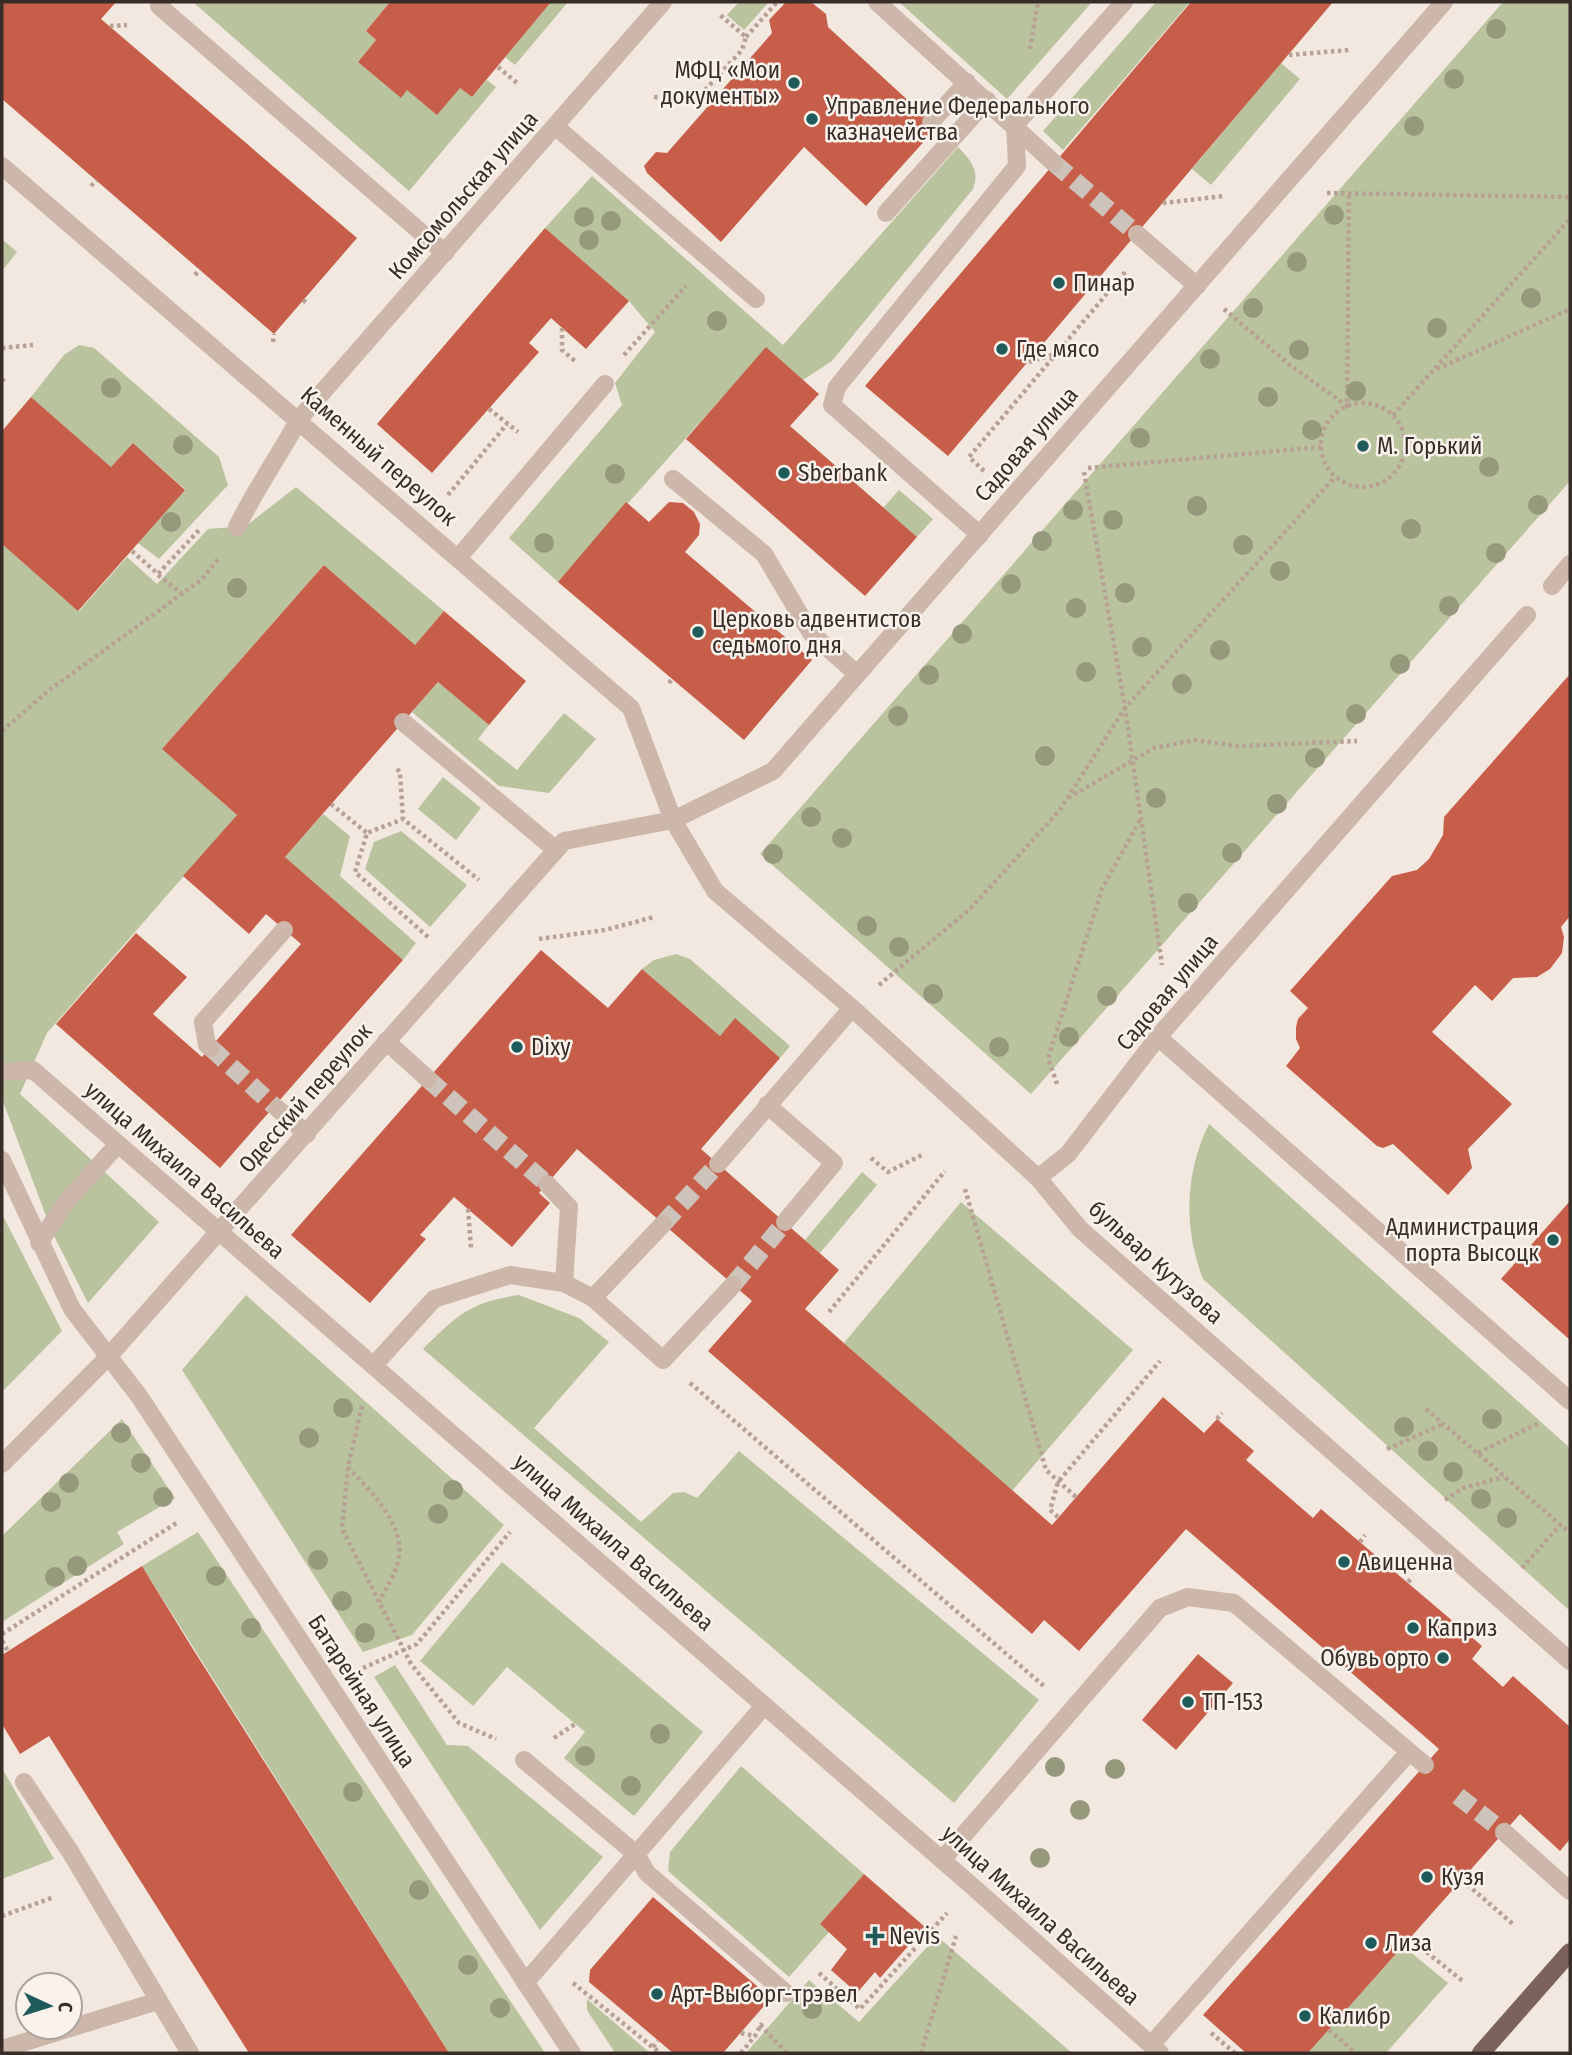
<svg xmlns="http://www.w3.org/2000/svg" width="1572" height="2055" viewBox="0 0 1572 2055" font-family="'Fira Sans Condensed',sans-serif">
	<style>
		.green { fill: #b9c39e }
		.building { fill: #c75e49 }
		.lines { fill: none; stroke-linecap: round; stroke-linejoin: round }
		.minor-tunnel { stroke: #cec3bb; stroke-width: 18; stroke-dasharray: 18 9; stroke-linecap: butt }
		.path { stroke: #b8a194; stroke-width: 4.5; stroke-dasharray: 3.5 3.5; stroke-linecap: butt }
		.minor { stroke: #ccb7aa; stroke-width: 18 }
		.major { stroke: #7b635b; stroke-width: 18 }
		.tree { fill: #97997d }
		.poi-dot { fill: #1f5b5b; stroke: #faf2ec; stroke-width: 2.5 }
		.labels { text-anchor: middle; stroke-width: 5; stroke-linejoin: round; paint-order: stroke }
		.poi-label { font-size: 23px; fill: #392d2a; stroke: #faf2ec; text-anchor: start }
		.street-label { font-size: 23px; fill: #392d2a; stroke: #faf2ec }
	</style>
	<rect width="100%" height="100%" fill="#f3e8df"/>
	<g class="green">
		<polygon points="193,2 390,2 366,31 376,40 358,62 400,97 407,90 460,88 472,97 487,80 496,87 409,191"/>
		<polygon points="551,2 568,2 515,65 505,57"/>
		<polygon points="739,2 769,2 744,30 727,15"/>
		<polygon points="899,2 1092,2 1007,99"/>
		<polygon points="1156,2 1190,2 1063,150 1043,131"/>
		<polygon points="1503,2 1570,2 1570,481 1031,1094 760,854"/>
		<polygon points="1281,63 1300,79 1211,185 1192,169"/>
		<path d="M958,147C971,161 980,170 973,189L832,361L803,380L766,348L558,582L509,538L622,405L615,383L655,332L629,301L545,228L592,176L783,345Z"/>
		<polygon points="2,239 17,252 2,271"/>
		<polygon points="79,345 94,348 219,457 228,485 159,559 138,543 185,489 133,443 111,467 31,397 64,355"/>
		<polygon points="296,487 444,611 415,645 324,565 162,749 237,815 47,1033 20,1094 159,1222 88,1303 52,1232 2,1099 2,544 79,611 127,557 157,584 208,529 246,526"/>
		<polygon points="899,490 933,519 917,537 883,508"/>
		<polygon points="438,682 489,725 478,739 517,770 564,713 596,739 549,793 499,786 412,712"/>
		<polygon points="443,777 481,808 456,840 418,809"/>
		<polygon points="323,814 350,836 340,876 416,943 403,960 285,857"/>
		<polygon points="401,831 467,885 430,927 365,869 374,842"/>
		<polygon points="676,954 690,959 790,1046 780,1058 735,1019 720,1036 642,969 654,960"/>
		<path d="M1209,1124L1570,1448V1611L1203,1279C1183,1228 1185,1172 1209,1124Z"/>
		<polygon points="862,1172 877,1185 820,1253 805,1240"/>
		<polygon points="961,1202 1133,1350 1012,1491 844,1343"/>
		<polygon points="2,1214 62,1331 2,1392"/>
		<polygon points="246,1295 504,1525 412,1635 363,1652 182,1370"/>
		<path d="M519,1295L579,1318L609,1342L534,1428L641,1522L673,1493L684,1492L697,1498L739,1451L1039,1700L954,1803L423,1349C457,1315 470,1302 519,1295Z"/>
		<polygon points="122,1419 175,1498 117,1532 124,1544 2,1622 2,1536"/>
		<polygon points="198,1532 545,2053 449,2053 142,1566"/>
		<polygon points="502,1562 703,1732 634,1816 564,1758 585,1732 507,1667 473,1706 420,1661"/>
		<polygon points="395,1665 447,1745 468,1746 603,1857 540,1930 374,1677"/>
		<polygon points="741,1766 864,1874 820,1924 829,1932 789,1977 668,1871 670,1852"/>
		<polygon points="2,1768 54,1859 2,1879"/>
		<polygon points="937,1936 1072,2053 746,2053 809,1980 859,2022"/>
		<polygon points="1403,1946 1448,1983 1386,2053 1308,2053"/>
		<polygon points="587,1999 650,2053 615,2053 587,2010"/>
	</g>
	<g class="building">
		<polygon points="2,2 116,2 101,19 357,238 274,334 2,99"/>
		<polygon points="390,2 551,2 472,97 460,88 437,115 407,90 401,98 358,62 376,40 366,31"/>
		<polygon points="786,2 811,2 826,14 828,27 937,127 866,206 804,147 721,242 647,173 644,166 656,152 667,153 772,33 769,20"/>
		<polygon points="1191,2 1333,2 948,456 865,386"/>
		<polygon points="545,228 629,301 586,349 551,318 529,343 539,352 432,473 377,424"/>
		<polygon points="766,347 819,394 790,426 917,537 865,596 686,439"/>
		<polygon points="31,397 111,467 133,443 185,490 78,611 2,544 2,431"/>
		<polygon points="626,502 649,522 669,502 683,503 694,512 700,524 699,535 685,552 812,660 744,740 558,582"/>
		<polygon points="324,565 415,645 444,611 526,681 489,725 438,682 285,857 403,960 220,1168 56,1024 136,933 187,977 153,1014 202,1057 301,944 266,914 249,934 183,876 237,815 162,749"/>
		<polygon points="1570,674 1570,916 1561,927 1564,937 1562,953 1550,969 1537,977 1513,978 1492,1001 1475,985 1432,1032 1512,1104 1468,1149 1472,1168 1448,1195 1393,1144 1383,1148 1377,1146 1286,1066 1300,1048 1296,1039 1296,1027 1298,1019 1308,1008 1290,991 1392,876 1417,870 1429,859 1443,835 1444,817"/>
		<polygon points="541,950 608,1008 642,969 720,1036 735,1018 780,1058 701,1149 839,1270 805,1309 1052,1525 1163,1397 1204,1433 1217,1419 1254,1451 1246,1460 1313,1518 1321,1509 1482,1646 1472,1659 1503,1687 1513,1676 1570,1727 1570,1839 1560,1851 1520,1814 1308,2053 1246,2053 1203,2015 1439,1749 1186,1529 1079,1651 1044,1620 1032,1634 708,1351 752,1301 577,1149 539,1193 550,1203 512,1247 454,1197 420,1235 426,1239 370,1303 291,1235"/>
		<polygon points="1570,1201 1570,1340 1501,1279"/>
		<polygon points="142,1566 191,1646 449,2053 249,2053 49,1736 20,1754 2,1724 2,1655"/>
		<polygon points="1198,1654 1233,1683 1176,1750 1142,1720"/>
		<polygon points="864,1874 925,1927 880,1978 875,1972 857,1993 831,1970 847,1949 820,1924"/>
		<polygon points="653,1897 771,1998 723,2053 673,2053 589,1982 590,1970"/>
	</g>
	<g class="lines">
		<g class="minor-tunnel">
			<polyline points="1054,163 1137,234"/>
			<polyline points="211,1048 274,1106"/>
			<polyline points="428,1079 547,1184"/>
			<polyline points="663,1224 718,1164"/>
			<polyline points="733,1285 785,1222"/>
			<polyline points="1458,1796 1504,1832"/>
		</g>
		<g class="path">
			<polyline points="110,26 127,25"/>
			<polyline points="746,37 777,2"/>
			<polyline points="1030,49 1038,2"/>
			<polyline points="1289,55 1349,50"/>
			<polyline points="729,65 737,72"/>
			<polyline points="498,67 517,83"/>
			<polyline points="654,97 695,101 742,50 746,37 720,15"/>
			<polyline points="91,186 97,180"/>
			<polyline points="1327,193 1570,197"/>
			<polyline points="1163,203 1224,196"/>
			<polyline points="195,275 200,269"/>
			<polyline points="303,300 307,303"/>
			<polyline points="1224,309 1290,365 1347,406 1349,194"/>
			<polyline points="562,328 562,350 575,361"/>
			<polyline points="273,342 274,334"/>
			<polyline points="2,348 33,345"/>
			<polyline points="624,355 686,286"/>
			<polyline points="1029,362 1055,354"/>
			<polyline points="1437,369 1570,309"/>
			<polyline points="2,381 6,376"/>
			<circle cx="1363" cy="445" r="42"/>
			<polyline points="489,409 518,432"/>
			<polyline points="1393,415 1570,219"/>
			<polyline points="1088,468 1321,447"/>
			<polyline points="984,471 969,457 1126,271"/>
			<polyline points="1084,472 1125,708 1162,965"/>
			<polyline points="448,495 507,424"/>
			<polyline points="132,551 158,574 200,529"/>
			<polyline points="158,575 182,594"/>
			<polyline points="669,683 672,679"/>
			<polyline points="2,731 48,691 201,580 219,558"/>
			<polyline points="397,769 400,772 403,819"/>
			<polyline points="1068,798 1154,748 1195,740 1237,746 1357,741"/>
			<polyline points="331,804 367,833"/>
			<polyline points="428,937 355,872 367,833 403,819 479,880"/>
			<polyline points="539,939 605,930 654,917"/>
			<polyline points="879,985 970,909 1059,811 1125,708 1335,477"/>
			<polyline points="1057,1084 1048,1058 1102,889 1141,818"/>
			<polyline points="871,1158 888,1172 924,1154"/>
			<polyline points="965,1189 1046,1470 1076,1497"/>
			<polyline points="468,1209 471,1248"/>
			<polyline points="829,1312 945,1171"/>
			<polyline points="690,1383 1045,1687"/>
			<polyline points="362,1406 348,1467 342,1529 411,1664 459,1723 496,1739"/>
			<polyline points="1426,1409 1570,1533"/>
			<polyline points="1217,1419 1222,1413"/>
			<polyline points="1387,1449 1443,1424"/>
			<polyline points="1478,1453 1539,1423"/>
			<path d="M348,1467C370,1491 407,1525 398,1562C395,1575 385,1590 379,1602"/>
			<polyline points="1445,1500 1463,1488 1504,1477"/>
			<polyline points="1058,1517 1050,1510 1058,1482 1160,1361"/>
			<polyline points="1360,1542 1365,1535"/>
			<polyline points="1522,1568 1561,1524"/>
			<polyline points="1408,1582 1413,1577"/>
			<polyline points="1466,1633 1473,1625"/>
			<polyline points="2,1634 178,1522"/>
			<polyline points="2,1641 8,1651"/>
			<polyline points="363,1668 417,1644 510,1532"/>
			<polyline points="554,1738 575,1724"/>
			<polyline points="1462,1880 1514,1925"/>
			<polyline points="2,1916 54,1897"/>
			<polyline points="1410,1939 1464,1982"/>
			<polyline points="819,1973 860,2009 947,1913"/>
			<polyline points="573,1983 660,2053"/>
			<polyline points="760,2025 787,2053"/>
			<polyline points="1329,2030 1356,2053"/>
			<polyline points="741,2033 755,2036"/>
			<polyline points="1211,2033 1235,2053"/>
			<polyline points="653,2047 658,2041"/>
			<polyline points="741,2053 755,2036 762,2023"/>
			<polyline points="921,2053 956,1936"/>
		</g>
		<g class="minor">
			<polyline points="162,2 159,6 445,253"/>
			<polyline points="877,2 1054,163"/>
			<polyline points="931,122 967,82"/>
			<polyline points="556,127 756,299"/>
			<polyline points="2,166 631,708 673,820 715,891 852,1008 1038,1178 1080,1229 1570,1661"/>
			<polyline points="886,213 987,100"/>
			<polyline points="1137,234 1197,286"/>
			<polyline points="673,479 764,554 811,633 857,674"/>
			<path d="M237,527C255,490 279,456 299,419L663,2"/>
			<polyline points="980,535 832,405 837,387 1017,166 1015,125 1124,2"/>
			<polyline points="459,557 605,384"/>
			<polyline points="1552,586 1570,564"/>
			<polyline points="403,722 556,850"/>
			<polyline points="1158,1037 1570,1401"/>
			<polyline points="386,1041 428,1079"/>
			<polyline points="211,1048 207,1045 203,1022 284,930"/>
			<polyline points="2,1072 33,1070 972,1886 1160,2053"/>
			<polyline points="767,1105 834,1163 785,1222"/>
			<polyline points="278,1109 307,1134"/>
			<polyline points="2,1160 72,1309 139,1396 572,2053"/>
			<polyline points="718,1164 852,1008"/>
			<polyline points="1038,1178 1068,1154 1158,1037 1527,615"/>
			<polyline points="547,1184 569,1207 564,1283"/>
			<polyline points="39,1243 66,1202 118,1144"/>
			<polyline points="593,1298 663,1224"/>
			<polyline points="374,1365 434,1299 510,1275 564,1283 593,1298 663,1360 733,1285"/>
			<polyline points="2,1464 108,1357 564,841 673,820 773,771 1444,2"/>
			<polyline points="524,1760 636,1854 647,1873 786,1993"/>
			<polyline points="24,1782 71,1853 190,2053"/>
			<polyline points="1504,1832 1570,1891"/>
			<polyline points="942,1860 1160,1608 1188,1597 1234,1603 1425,1765"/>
			<polyline points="525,1983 764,1706"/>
			<polyline points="1151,2045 1409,1752"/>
			<polyline points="2,2049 158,2001"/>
		</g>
		<polyline class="major" points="1481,2053 1570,1952"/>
	</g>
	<g class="tree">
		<circle cx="1496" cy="29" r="10"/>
		<circle cx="1454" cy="79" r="10"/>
		<circle cx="1414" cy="126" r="10"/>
		<circle cx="1334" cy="215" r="10"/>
		<circle cx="584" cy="217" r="10"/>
		<circle cx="611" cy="221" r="10"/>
		<circle cx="589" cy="240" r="10"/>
		<circle cx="1297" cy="262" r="10"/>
		<circle cx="1531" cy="298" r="10"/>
		<circle cx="1253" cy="308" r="10"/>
		<circle cx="717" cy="321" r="10"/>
		<circle cx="1437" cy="328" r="10"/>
		<circle cx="1299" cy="350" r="10"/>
		<circle cx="1210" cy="359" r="10"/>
		<circle cx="111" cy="388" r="10"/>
		<circle cx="1356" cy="391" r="10"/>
		<circle cx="1268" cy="397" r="10"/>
		<circle cx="1312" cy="430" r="10"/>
		<circle cx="1140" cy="438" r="10"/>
		<circle cx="183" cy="445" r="10"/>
		<circle cx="1489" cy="467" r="10"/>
		<circle cx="615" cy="474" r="10"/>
		<circle cx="1538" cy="505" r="10"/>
		<circle cx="1197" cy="506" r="10"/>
		<circle cx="1073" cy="510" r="10"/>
		<circle cx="1113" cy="520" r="10"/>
		<circle cx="171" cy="522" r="10"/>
		<circle cx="1411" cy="529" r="10"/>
		<circle cx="1042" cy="541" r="10"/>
		<circle cx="544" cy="543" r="10"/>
		<circle cx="1243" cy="545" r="10"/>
		<circle cx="1496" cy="553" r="10"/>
		<circle cx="1280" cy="571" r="10"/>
		<circle cx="1011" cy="584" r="10"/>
		<circle cx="237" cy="588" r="10"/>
		<circle cx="1125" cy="593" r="10"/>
		<circle cx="1449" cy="606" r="10"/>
		<circle cx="1076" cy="608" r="10"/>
		<circle cx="962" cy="634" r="10"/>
		<circle cx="1142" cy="647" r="10"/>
		<circle cx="1220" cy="650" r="10"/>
		<circle cx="1400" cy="664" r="10"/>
		<circle cx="1086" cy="672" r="10"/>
		<circle cx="929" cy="675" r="10"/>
		<circle cx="1182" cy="684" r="10"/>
		<circle cx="1356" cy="714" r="10"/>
		<circle cx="898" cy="716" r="10"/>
		<circle cx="1045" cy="756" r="10"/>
		<circle cx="1315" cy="758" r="10"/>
		<circle cx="1156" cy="798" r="10"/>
		<circle cx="1277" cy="804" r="10"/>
		<circle cx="811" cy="817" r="10"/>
		<circle cx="842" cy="838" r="10"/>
		<circle cx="1232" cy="853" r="10"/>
		<circle cx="773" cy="854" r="10"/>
		<circle cx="1188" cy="903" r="10"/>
		<circle cx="867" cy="926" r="10"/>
		<circle cx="899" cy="947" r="10"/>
		<circle cx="933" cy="994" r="10"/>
		<circle cx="1107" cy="996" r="10"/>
		<circle cx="1069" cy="1037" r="10"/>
		<circle cx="999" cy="1047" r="10"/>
		<circle cx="343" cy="1408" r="10"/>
		<circle cx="1492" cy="1419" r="10"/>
		<circle cx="1404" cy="1427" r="10"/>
		<circle cx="121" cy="1433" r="10"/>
		<circle cx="309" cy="1438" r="10"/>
		<circle cx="1428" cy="1451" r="10"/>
		<circle cx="141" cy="1463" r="10"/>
		<circle cx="1453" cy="1472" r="10"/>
		<circle cx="69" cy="1483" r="10"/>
		<circle cx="453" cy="1490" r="10"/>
		<circle cx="163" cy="1497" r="10"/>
		<circle cx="1481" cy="1499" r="10"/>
		<circle cx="51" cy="1502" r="10"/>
		<circle cx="438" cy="1514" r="10"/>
		<circle cx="1507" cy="1518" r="10"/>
		<circle cx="318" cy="1560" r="10"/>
		<circle cx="77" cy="1566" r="10"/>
		<circle cx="216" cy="1576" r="10"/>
		<circle cx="55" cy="1577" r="10"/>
		<circle cx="342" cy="1601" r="10"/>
		<circle cx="251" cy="1628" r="10"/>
		<circle cx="365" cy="1633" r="10"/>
		<circle cx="660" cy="1734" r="10"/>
		<circle cx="585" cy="1756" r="10"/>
		<circle cx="1055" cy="1767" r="10"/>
		<circle cx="1115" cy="1769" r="10"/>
		<circle cx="631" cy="1786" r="10"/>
		<circle cx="353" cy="1792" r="10"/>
		<circle cx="1080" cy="1810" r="10"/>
		<circle cx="1040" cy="1858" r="10"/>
		<circle cx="419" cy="1890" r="10"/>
		<circle cx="468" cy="1965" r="10"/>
		<circle cx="500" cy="2008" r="10"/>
		<circle cx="812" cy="2009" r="10"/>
	</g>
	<g class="poi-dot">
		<circle cx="794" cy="83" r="7"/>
		<circle cx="812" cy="119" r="7"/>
		<circle cx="1059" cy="283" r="7"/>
		<circle cx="1002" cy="349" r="7"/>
		<circle cx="1363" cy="446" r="7"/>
		<circle cx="784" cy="473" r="7"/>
		<circle cx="698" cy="632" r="7"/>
		<circle cx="517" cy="1047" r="7"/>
		<circle cx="1553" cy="1240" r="7"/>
		<circle cx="1344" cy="1562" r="7"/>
		<circle cx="1413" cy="1628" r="7"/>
		<circle cx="1443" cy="1658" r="7"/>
		<circle cx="1188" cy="1702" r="7"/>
		<circle cx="1427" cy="1877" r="7"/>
		<path d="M871.5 1925.5h7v7h7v7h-7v7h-7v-7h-7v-7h7z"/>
		<circle cx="1371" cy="1943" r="7"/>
		<circle cx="657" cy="1994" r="7"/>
		<circle cx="1305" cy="2016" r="7"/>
	</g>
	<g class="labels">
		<g class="poi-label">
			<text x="780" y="78" text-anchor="end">МФЦ «Мои<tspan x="780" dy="26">документы»</tspan></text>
			<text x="826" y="114">Управление Федерального<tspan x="826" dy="26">казначейства</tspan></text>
			<text x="1073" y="291">Пинар</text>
			<text x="1016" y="357">Где мясо</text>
			<text x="1377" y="454">М. Горький</text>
			<text x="798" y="481">Sberbank</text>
			<text x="712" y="627">Церковь адвентистов<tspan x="712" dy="26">седьмого дня</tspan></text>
			<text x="531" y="1055">Dixy</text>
			<text x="1539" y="1235" text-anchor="end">Администрация<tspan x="1539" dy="26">порта Высоцк</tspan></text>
			<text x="1358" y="1570">Авиценна</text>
			<text x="1427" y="1636">Каприз</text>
			<text x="1429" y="1666" text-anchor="end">Обувь орто</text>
			<text x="1202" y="1710">ТП-153</text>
			<text x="1441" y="1885">Кузя</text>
			<text x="889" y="1944">Nevis</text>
			<text x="1385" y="1951">Лиза</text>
			<text x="671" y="2002">Арт-Выборг-трэвел</text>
			<text x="1319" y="2024">Калибр</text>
		</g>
		<g class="street-label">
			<text transform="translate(463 195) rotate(-49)" y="8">Комсомольская улица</text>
			<text transform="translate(1026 444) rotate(-49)" y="8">Садовая улица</text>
			<text transform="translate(379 456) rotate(41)" y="8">Каменный переулок</text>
			<text transform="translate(1167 992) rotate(-50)" y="8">Садовая улица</text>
			<text transform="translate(305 1098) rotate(-49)" y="8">Одесский переулок</text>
			<text transform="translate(185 1170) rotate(41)" y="8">улица Михаила Васильева</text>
			<text transform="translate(1156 1262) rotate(42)" y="8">бульвар Кутузова</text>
			<text transform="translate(614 1542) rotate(41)" y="8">улица Михаила Васильева</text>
			<text transform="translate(362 1691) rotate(57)" y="8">Батарейная улица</text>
			<text transform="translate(1041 1915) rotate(42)" y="8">улица Михаила Васильева</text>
		</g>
	</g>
	<rect width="1572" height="2055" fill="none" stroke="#392d2a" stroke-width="7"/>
	<g transform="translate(49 2006) rotate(94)"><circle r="33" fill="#faf2ec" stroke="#ada39e" stroke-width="2"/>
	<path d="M0-5L12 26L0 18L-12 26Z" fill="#1f5b5b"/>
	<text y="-10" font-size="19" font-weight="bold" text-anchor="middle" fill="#392d2a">С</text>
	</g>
</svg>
